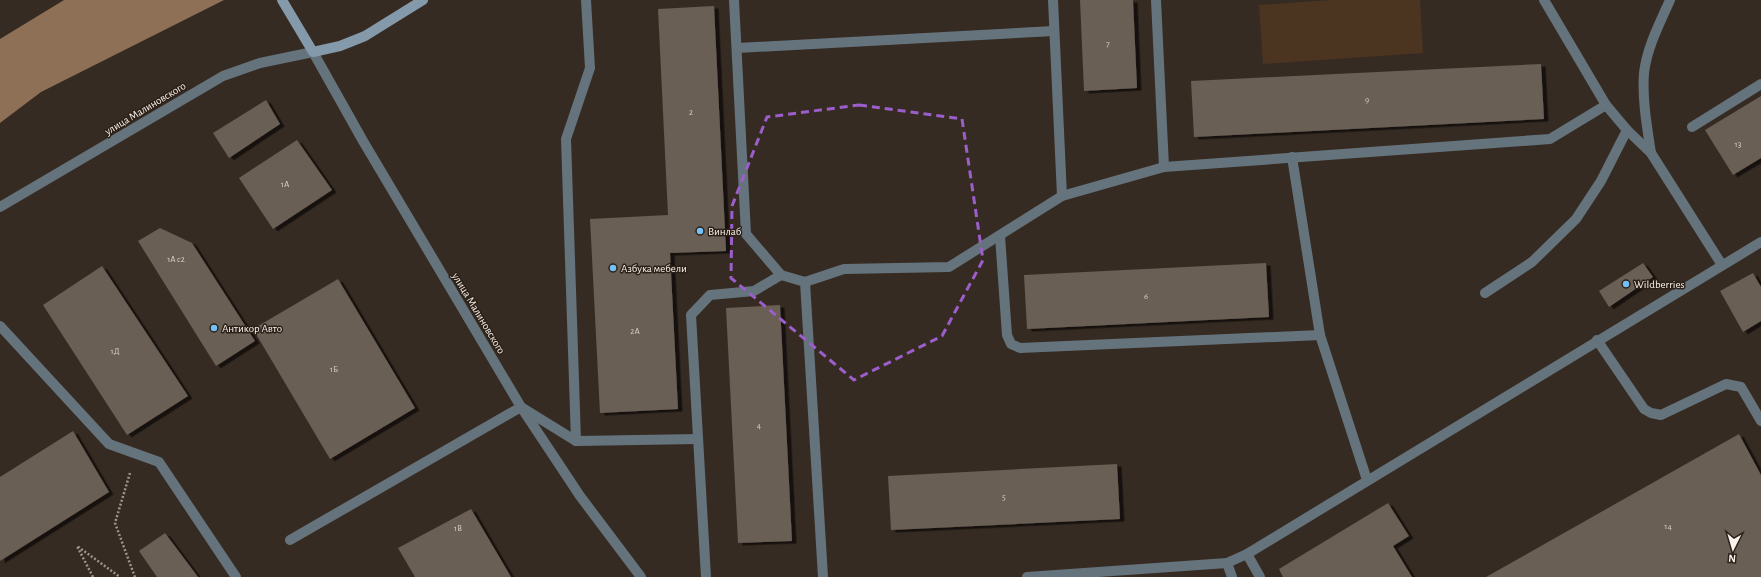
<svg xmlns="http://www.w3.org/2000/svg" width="1761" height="577" viewBox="0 0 1761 577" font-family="'Alegreya Sans',sans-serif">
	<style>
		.green { fill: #4b3420 }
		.water { fill: #8e7057 }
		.building { fill: #6a5e54; filter: url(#shadow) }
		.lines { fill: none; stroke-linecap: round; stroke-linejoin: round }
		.path { stroke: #9e958d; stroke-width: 2.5; stroke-dasharray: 2 2; stroke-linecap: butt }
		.service { stroke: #65737d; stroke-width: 10 }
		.minor { stroke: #65737d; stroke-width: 10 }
		.secondary { stroke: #849aab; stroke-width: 10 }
		.marked { fill: none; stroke: #9b5eca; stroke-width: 3; stroke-dasharray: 8 5; stroke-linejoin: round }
		.poi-dot { fill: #75c0f6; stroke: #2b2118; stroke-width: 1.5 }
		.labels { text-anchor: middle; stroke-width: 3; stroke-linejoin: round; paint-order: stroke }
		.number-label { font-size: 9px; fill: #d7cec7 }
		.street-label { font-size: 11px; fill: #fbf3ed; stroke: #2b2118 }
		.poi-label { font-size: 11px; fill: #fbf3ed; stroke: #2b2118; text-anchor: start }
	</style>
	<defs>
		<filter id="shadow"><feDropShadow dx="4.5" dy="2.5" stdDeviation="0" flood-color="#0009"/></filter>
	</defs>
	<rect width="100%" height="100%" fill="#362b22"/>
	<polygon class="green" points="1332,0 1420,0 1423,53 1263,64 1259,5"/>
	<polygon class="water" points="64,0 224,0 41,92 0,123 0,39"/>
	<g class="building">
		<polygon points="1080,0 1133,0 1137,88 1084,91"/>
		<polygon points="714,6 726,251 670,253 678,409 600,413 590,219 668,215 658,9"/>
		<polygon points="1541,64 1544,119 1194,137 1191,81"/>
		<polygon points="1761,96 1761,158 1733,175 1705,130"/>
		<polygon points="266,100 280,124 229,158 213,133"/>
		<polygon points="297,140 332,190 273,229 239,178"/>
		<polygon points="160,228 192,243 255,341 216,366 138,241"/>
		<polygon points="1266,263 1269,317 1027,329 1024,275"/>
		<polygon points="1643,263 1653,277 1609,307 1599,291"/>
		<polygon points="102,266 188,396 127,435 43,305"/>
		<polygon points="1753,273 1761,287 1761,321 1743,332 1720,291"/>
		<polygon points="338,279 415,408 330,459 253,329"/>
		<polygon points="780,305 792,541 738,543 726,308"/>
		<polygon points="73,431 109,492 0,561 0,477"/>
		<polygon points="1739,434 1761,475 1761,577 1486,577"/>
		<polygon points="1117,464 1120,519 891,530 888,476"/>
		<polygon points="1388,503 1409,536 1393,546 1412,577 1283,577 1279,569"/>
		<polygon points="471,509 511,577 415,577 398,548"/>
		<polygon points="165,533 198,577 157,577 139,551"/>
	</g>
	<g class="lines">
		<g class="path">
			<polyline points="130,473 115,523 135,577"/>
			<polyline points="93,577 77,546 120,577"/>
		</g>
		<g class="service">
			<polyline points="734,0 746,234 781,275 805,282 844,269 949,267 1062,196 1164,167 1550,139 1606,105"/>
			<polyline points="1156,0 1164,167"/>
			<polyline points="737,48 1054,31"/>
			<polyline points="1692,127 1761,84"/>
			<path d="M1651,153C1647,127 1642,99 1644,73C1647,47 1660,23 1670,0"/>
			<polyline points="1292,157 1320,335 1367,480"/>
			<polyline points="1000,236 1007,335 1011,344 1020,348 1320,335"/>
			<polyline points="805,282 823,577"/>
			<polyline points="1485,293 1532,262 1576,219 1601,181 1627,130"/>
			<polyline points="0,326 109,444 159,462 236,577"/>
			<polyline points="1597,340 1644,409 1651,413 1661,415 1726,384 1741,387 1761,421"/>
			<polyline points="576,441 566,139 590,68 586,0"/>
			<polyline points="290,540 521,407 576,441 698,439"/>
			<polyline points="1247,554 1260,577"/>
			<polyline points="1227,563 1232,577"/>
			<polyline points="706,577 691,315 710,295 754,291 781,275"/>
			<polyline points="1027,577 1227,563 1247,554 1761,242"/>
		</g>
		<g class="minor">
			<polyline points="1053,0 1062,196"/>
			<polyline points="1544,0 1606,105 1627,130 1651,153 1722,265"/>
			<polyline points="0,207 223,76 260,63 313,52 363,141 521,407 580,496 641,577"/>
		</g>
		<polyline class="secondary" points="282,0 313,52 340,46 365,36 423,0"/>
	</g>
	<path class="marked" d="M859,105L962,119L983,260L942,336L854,380L731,278L732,206L767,117Z"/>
	<g class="poi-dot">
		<circle cx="700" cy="231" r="4"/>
		<circle cx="613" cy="268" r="4"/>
		<circle cx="1626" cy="284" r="4"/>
		<circle cx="214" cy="328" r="4"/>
	</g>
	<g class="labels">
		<g class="number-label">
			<text x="1108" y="47">7</text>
			<text x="1367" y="103">9</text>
			<text x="691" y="115">2</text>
			<text x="1738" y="147">13</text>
			<text x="285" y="187">1А</text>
			<text x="176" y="262">1А с2</text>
			<text x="1146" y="299">6</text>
			<text x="635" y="334">2А</text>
			<text x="115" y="354">1Д</text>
			<text x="334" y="372">1Б</text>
			<text x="759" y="428">4</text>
			<text x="1004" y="500">5</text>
			<text x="1668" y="529">14</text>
			<text x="458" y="531">1В</text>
		</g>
		<g class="street-label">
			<text transform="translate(145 108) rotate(-31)" y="4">улица Малиновского</text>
			<text transform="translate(479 313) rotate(59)" y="4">улица Малиновского</text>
		</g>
		<g class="poi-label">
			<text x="708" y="235">Винлаб</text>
			<text x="621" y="272">Азбука мебели</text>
			<text x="1634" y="288">Wildberries</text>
			<text x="222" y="332">Антикор Авто</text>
		</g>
	</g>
	<g transform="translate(1733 549) rotate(185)" stroke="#2b2118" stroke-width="3" paint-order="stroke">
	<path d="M0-3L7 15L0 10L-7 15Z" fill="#fbf3ed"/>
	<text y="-6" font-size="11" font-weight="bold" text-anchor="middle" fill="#fbf3ed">N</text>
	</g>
</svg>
